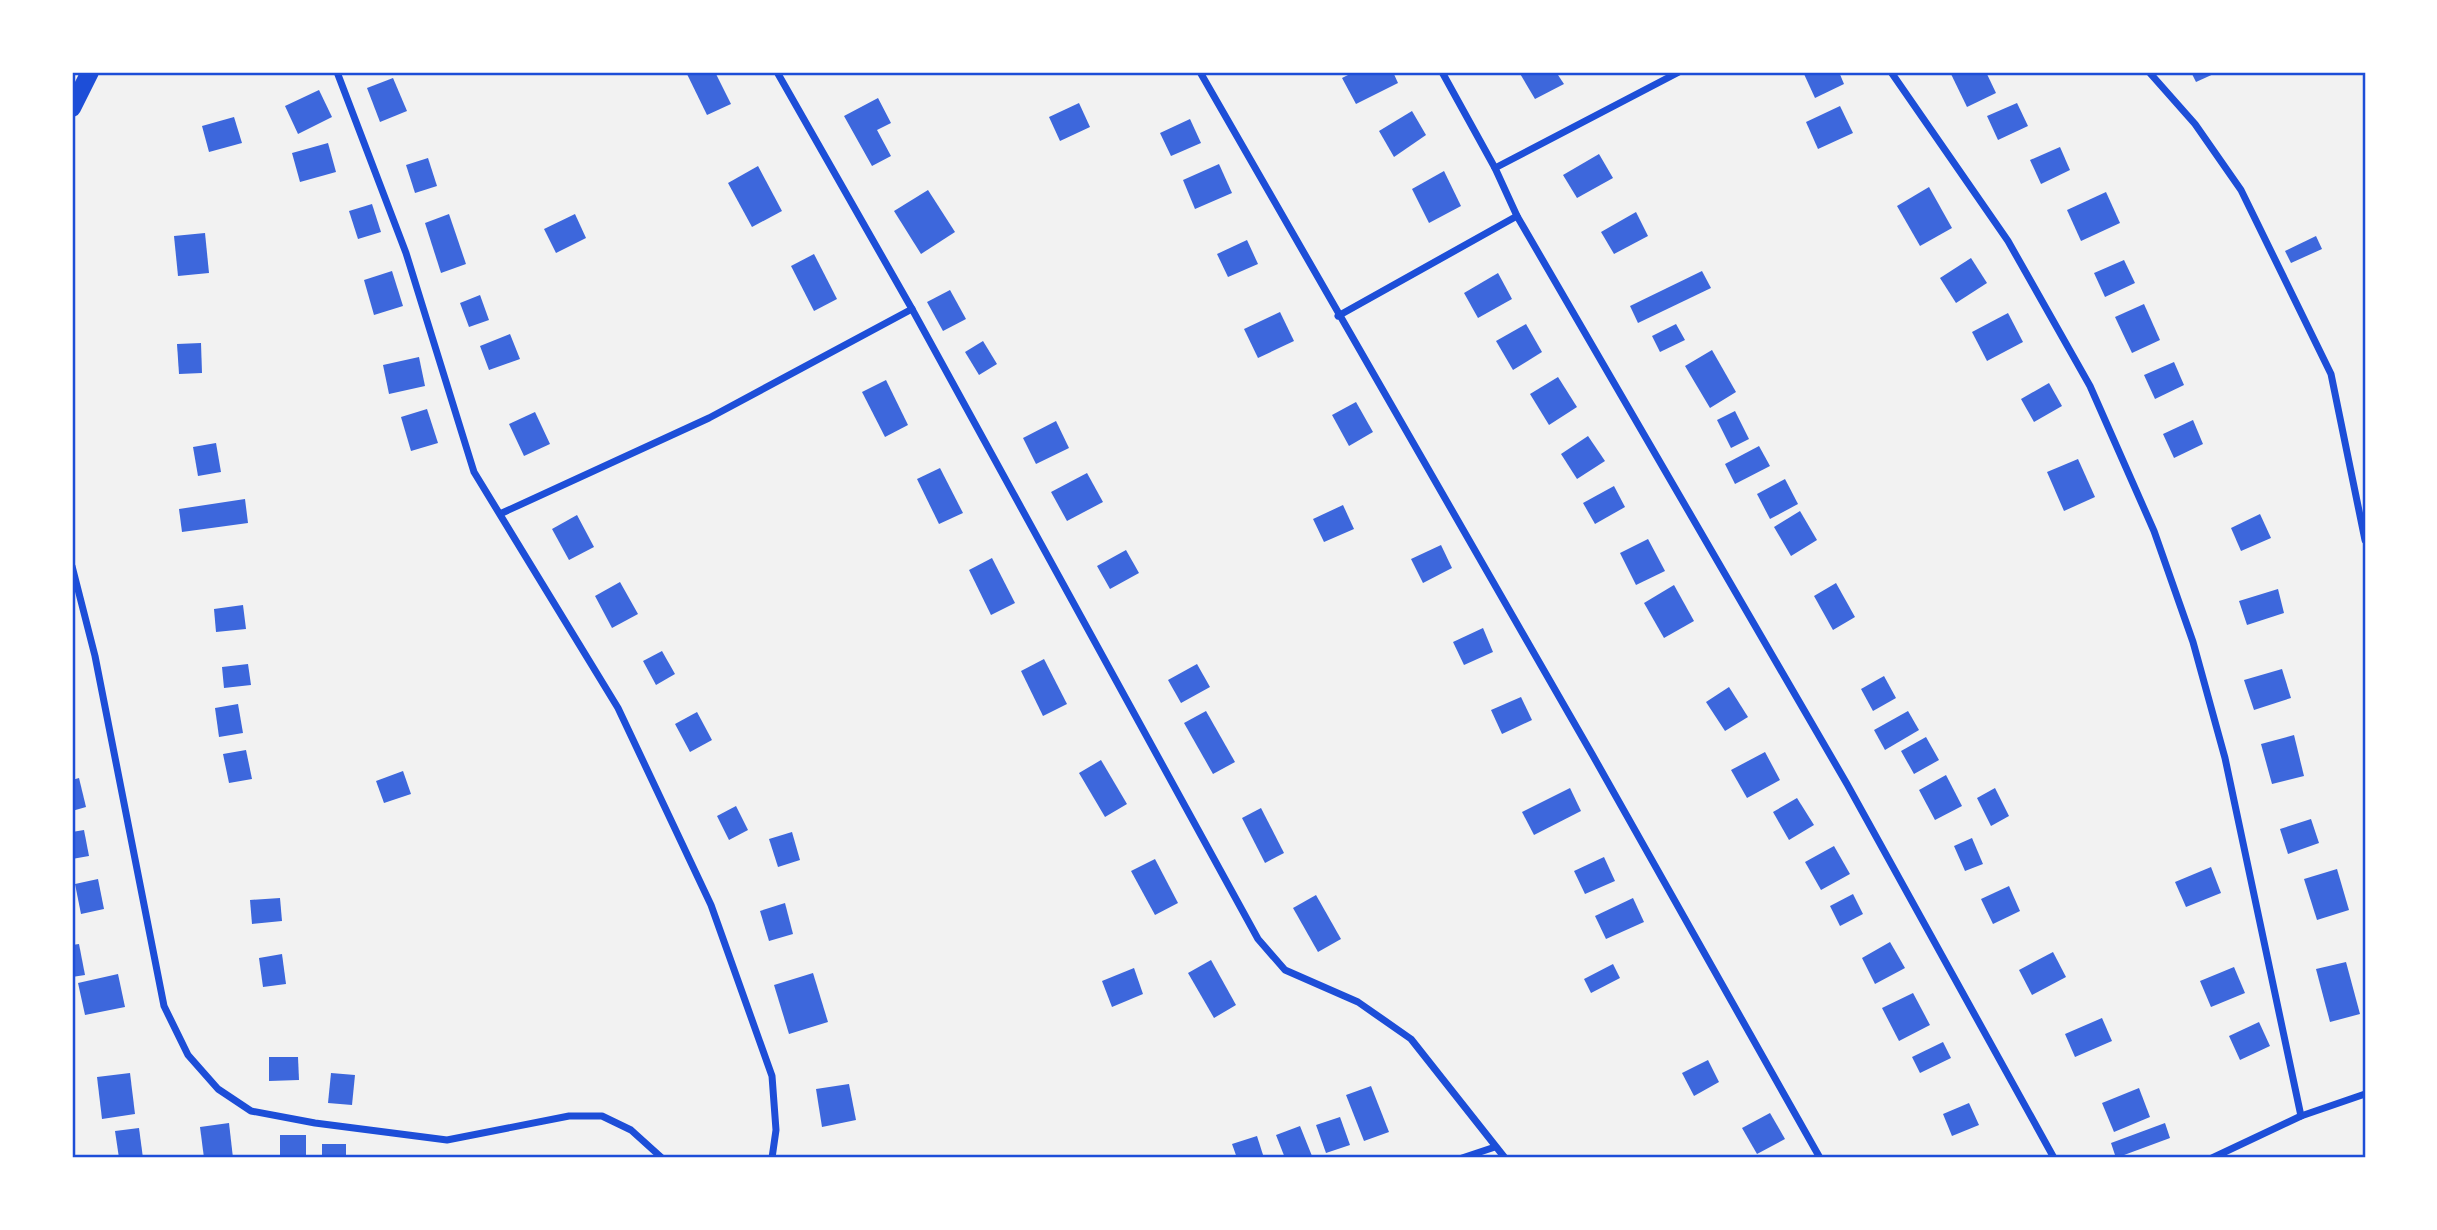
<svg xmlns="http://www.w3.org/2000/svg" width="2437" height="1230" viewBox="0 0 2437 1230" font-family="Roboto,sans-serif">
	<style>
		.building { fill: #3d67dc }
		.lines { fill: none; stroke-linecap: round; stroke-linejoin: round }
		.minor { stroke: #1d4ed8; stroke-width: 7 }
		.primary { stroke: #1d4ed8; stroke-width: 18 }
		.neatline { fill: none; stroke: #1d4ed8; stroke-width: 2.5 }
	</style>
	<rect width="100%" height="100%" fill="#f2f2f2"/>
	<g class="building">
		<polygon points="686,72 715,72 731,104 707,115"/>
		<polygon points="1354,72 1393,72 1398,83 1356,104 1342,78"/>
		<polygon points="1519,72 1556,72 1564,84 1535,99"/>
		<polygon points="1808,72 1839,72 1844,84 1815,98 1804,74"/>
		<polygon points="1950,72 1986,72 1996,93 1967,107"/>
		<polygon points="2191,72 2218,72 2196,82"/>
		<polygon points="393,78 407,111 380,122 367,88"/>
		<polygon points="319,90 332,117 298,134 285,106"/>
		<polygon points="878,98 891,123 877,130 891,156 872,166 844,116"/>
		<polygon points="1079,103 1090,127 1060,141 1049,117"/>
		<polygon points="2017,103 2028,126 1998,140 1987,116"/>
		<polygon points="1840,106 1853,133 1818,149 1806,122"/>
		<polygon points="1412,111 1426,135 1394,157 1379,131"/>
		<polygon points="234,117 242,143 209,152 202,126"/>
		<polygon points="1190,119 1201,143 1171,156 1160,133"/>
		<polygon points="328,143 336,172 300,182 292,153"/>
		<polygon points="2060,147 2070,170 2041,184 2030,160"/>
		<polygon points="1599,154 1613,178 1577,198 1563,175"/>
		<polygon points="428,158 437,186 415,193 406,165"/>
		<polygon points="1219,164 1232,193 1195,209 1183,180"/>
		<polygon points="758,166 782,211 752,227 728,183"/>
		<polygon points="1444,171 1461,206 1429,223 1412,189"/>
		<polygon points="1929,187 1952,228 1920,246 1897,206"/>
		<polygon points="928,190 955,232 921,254 894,211"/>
		<polygon points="2106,192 2120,223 2081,241 2067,210"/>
		<polygon points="372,204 381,232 358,239 349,211"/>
		<polygon points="1636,212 1648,236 1614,254 1601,232"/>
		<polygon points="449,214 466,264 441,273 425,223"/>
		<polygon points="575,214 586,238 556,253 544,229"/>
		<polygon points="205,233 209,273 178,276 174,236"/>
		<polygon points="2316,236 2322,249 2291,263 2285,251"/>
		<polygon points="1247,240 1258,264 1228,277 1217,254"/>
		<polygon points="814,254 837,299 814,311 791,266"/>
		<polygon points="1971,258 1987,283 1956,303 1940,278"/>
		<polygon points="2124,260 2135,283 2105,297 2094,273"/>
		<polygon points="392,271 403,306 374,315 364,280"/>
		<polygon points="1702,271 1711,288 1638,323 1630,306"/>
		<polygon points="1498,273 1512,299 1478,318 1464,293"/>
		<polygon points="950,290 966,319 943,331 927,302"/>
		<polygon points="480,295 489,320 469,327 460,303"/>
		<polygon points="2144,304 2160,340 2132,353 2115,317"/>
		<polygon points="1280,312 1294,341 1258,358 1244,329"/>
		<polygon points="2008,313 2023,342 1987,361 1972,332"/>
		<polygon points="1526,324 1542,352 1513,370 1496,341"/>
		<polygon points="1676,324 1685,340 1660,352 1652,336"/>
		<polygon points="510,334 520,359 489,370 480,346"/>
		<polygon points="983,341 997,364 979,375 965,352"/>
		<polygon points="201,343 202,373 179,374 177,344"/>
		<polygon points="1712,350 1736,392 1710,408 1685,366"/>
		<polygon points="419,357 425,386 389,394 383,365"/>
		<polygon points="2174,362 2184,385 2155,399 2144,375"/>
		<polygon points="1558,377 1577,407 1549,425 1530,394"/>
		<polygon points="886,380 908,425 885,437 862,392"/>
		<polygon points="2049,383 2062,406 2034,422 2021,399"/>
		<polygon points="1356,402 1373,432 1349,446 1332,415"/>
		<polygon points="427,409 438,443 411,451 401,417"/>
		<polygon points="1735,411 1749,439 1731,448 1717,420"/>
		<polygon points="535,412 550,444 524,456 509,424"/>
		<polygon points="2193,420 2203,444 2174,458 2163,434"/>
		<polygon points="1056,421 1069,448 1036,464 1023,438"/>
		<polygon points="1588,436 1605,461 1577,479 1561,454"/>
		<polygon points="216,443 221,472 198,476 193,447"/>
		<polygon points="1759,446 1770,466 1735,484 1725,464"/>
		<polygon points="2078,459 2095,497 2064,511 2047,472"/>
		<polygon points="940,468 963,513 939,524 917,479"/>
		<polygon points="1087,473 1103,502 1067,521 1051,492"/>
		<polygon points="1785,479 1798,504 1770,519 1757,494"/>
		<polygon points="1614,486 1625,507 1595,524 1583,503"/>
		<polygon points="245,499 248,523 182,532 179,509"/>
		<polygon points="1343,505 1354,529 1324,542 1313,519"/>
		<polygon points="1800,511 1817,540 1791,556 1774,527"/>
		<polygon points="2260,514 2271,538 2241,551 2231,528"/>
		<polygon points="577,515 594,547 569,560 552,529"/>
		<polygon points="1648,539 1665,571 1636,585 1620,553"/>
		<polygon points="1441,545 1452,568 1423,583 1411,559"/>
		<polygon points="1126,550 1139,573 1110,589 1097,566"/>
		<polygon points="992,558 1015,603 991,615 969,570"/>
		<polygon points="620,582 638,614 612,628 595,596"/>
		<polygon points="1836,583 1855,617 1833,630 1814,596"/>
		<polygon points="1674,585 1694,621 1664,638 1644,603"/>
		<polygon points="2278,589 2284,613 2247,625 2239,601"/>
		<polygon points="243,605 246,629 216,632 214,609"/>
		<polygon points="1483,628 1493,652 1464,665 1453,642"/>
		<polygon points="662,651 675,674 656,685 643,661"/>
		<polygon points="1044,659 1067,704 1043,716 1021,671"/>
		<polygon points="248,664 251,685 224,688 222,667"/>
		<polygon points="1197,664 1210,687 1181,703 1168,680"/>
		<polygon points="2282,669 2291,698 2254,710 2244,680"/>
		<polygon points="1884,676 1896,698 1873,711 1861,689"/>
		<polygon points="1729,687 1748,717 1725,731 1706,702"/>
		<polygon points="1521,697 1532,720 1502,734 1491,710"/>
		<polygon points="238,704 243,733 219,737 215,708"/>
		<polygon points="1206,711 1235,762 1213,774 1184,723"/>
		<polygon points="1908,711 1919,730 1885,750 1874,730"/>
		<polygon points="697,712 712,740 690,752 675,724"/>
		<polygon points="2294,735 2304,776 2272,784 2261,744"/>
		<polygon points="1926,737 1939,760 1914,774 1901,751"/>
		<polygon points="246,750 252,779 229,783 223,754"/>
		<polygon points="1765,752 1780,780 1747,798 1731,770"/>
		<polygon points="1101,760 1127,804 1105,817 1079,773"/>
		<polygon points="403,771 411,794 384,803 376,781"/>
		<polygon points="1946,775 1962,806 1935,820 1919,790"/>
		<polygon points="79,778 86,807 72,811 72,780"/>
		<polygon points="1570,788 1581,811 1534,835 1522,812"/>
		<polygon points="1995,788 2009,816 1991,826 1977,798"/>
		<polygon points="1797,798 1814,825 1789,840 1773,812"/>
		<polygon points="736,806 748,830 729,840 717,816"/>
		<polygon points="1261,808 1284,853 1265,863 1242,818"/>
		<polygon points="2311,819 2319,843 2288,854 2280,829"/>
		<polygon points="84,830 89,856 72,859 72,832"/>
		<polygon points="792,832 800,860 778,867 769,839"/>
		<polygon points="1972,838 1983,864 1965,871 1954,846"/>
		<polygon points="1834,846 1850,874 1821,890 1805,862"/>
		<polygon points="1604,857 1615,881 1585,894 1574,871"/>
		<polygon points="1155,859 1178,903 1155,915 1131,871"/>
		<polygon points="2211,867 2221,893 2186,907 2175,882"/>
		<polygon points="2337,869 2349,910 2317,920 2304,879"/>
		<polygon points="98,879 104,909 81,914 75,884"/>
		<polygon points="2009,886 2020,911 1993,924 1981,899"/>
		<polygon points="1853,894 1863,914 1840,926 1830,906"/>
		<polygon points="1316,895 1341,939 1318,952 1293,908"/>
		<polygon points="280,898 282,921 252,924 250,900"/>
		<polygon points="1633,898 1644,922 1606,939 1595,916"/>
		<polygon points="785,903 793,934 769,941 760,911"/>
		<polygon points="1890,942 1905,968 1875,984 1862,958"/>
		<polygon points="79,944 85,975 72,977 72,945"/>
		<polygon points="2053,952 2066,977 2032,995 2019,970"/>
		<polygon points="282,954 286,984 263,987 259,958"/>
		<polygon points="1211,960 1236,1005 1214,1018 1188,973"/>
		<polygon points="2346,962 2360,1014 2330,1022 2316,969"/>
		<polygon points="1613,964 1620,978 1591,993 1584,979"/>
		<polygon points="2234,967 2245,993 2211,1007 2200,981"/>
		<polygon points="1134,968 1143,994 1112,1007 1102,981"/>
		<polygon points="813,973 828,1022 789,1034 774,985"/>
		<polygon points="118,974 125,1007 85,1015 78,983"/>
		<polygon points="1913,993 1930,1025 1899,1041 1882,1008"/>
		<polygon points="2102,1018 2112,1041 2075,1057 2065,1034"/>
		<polygon points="2259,1022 2270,1046 2240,1060 2229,1036"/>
		<polygon points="1943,1042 1951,1058 1920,1073 1912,1057"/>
		<polygon points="269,1057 298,1057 299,1080 269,1081"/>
		<polygon points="1708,1060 1719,1082 1694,1096 1682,1073"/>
		<polygon points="130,1073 135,1114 102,1119 97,1077"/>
		<polygon points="331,1073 355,1075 352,1105 328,1103"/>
		<polygon points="849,1084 856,1120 822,1127 816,1089"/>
		<polygon points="1371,1086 1389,1132 1364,1141 1346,1095"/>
		<polygon points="2139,1088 2150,1117 2114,1132 2102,1103"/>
		<polygon points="1969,1103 1979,1125 1952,1136 1943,1114"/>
		<polygon points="1770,1113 1785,1139 1757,1154 1742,1128"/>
		<polygon points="1340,1117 1350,1145 1326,1153 1316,1125"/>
		<polygon points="229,1123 233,1158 204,1158 200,1127"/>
		<polygon points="2165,1123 2170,1138 2116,1158 2111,1143"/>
		<polygon points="1300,1126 1312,1156 1285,1158 1276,1135"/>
		<polygon points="139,1128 143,1158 119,1158 115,1131"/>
		<rect x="280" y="1135" width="26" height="23"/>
		<polygon points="1257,1136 1264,1158 1237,1158 1232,1144"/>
		<rect x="322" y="1144" width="24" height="14"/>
	</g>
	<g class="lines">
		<g class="minor">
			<polyline points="337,72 406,253 474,472 618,708 711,905 772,1076 776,1130 772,1158"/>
			<polyline points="777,72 912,309 1258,939 1285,970 1358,1002 1411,1039 1505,1158"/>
			<polyline points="1200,72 1592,754 1820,1158"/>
			<polyline points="1442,72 1495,168 1517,216 1847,784 2054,1158"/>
			<polyline points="1891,72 2008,241 2090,386 2154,531 2193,642 2225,758 2301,1116"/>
			<polyline points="2149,72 2195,124 2241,190 2331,374 2365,540"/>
			<polyline points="1495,168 1679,72"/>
			<polyline points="1338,316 1517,216"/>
			<polyline points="502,513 709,418 912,309"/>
			<polyline points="72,566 95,656 164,1006 188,1055 218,1089 251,1111 315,1123 447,1140 569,1116 602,1116 631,1130 662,1158"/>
			<polyline points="1462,1158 1495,1147"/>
			<polyline points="2212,1158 2301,1116 2365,1094"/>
		</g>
		<polyline class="primary" points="72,108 90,72"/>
	</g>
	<rect width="2437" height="1230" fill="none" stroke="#ffffff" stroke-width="147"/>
	<rect x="74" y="74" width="2290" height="1082" class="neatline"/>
</svg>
